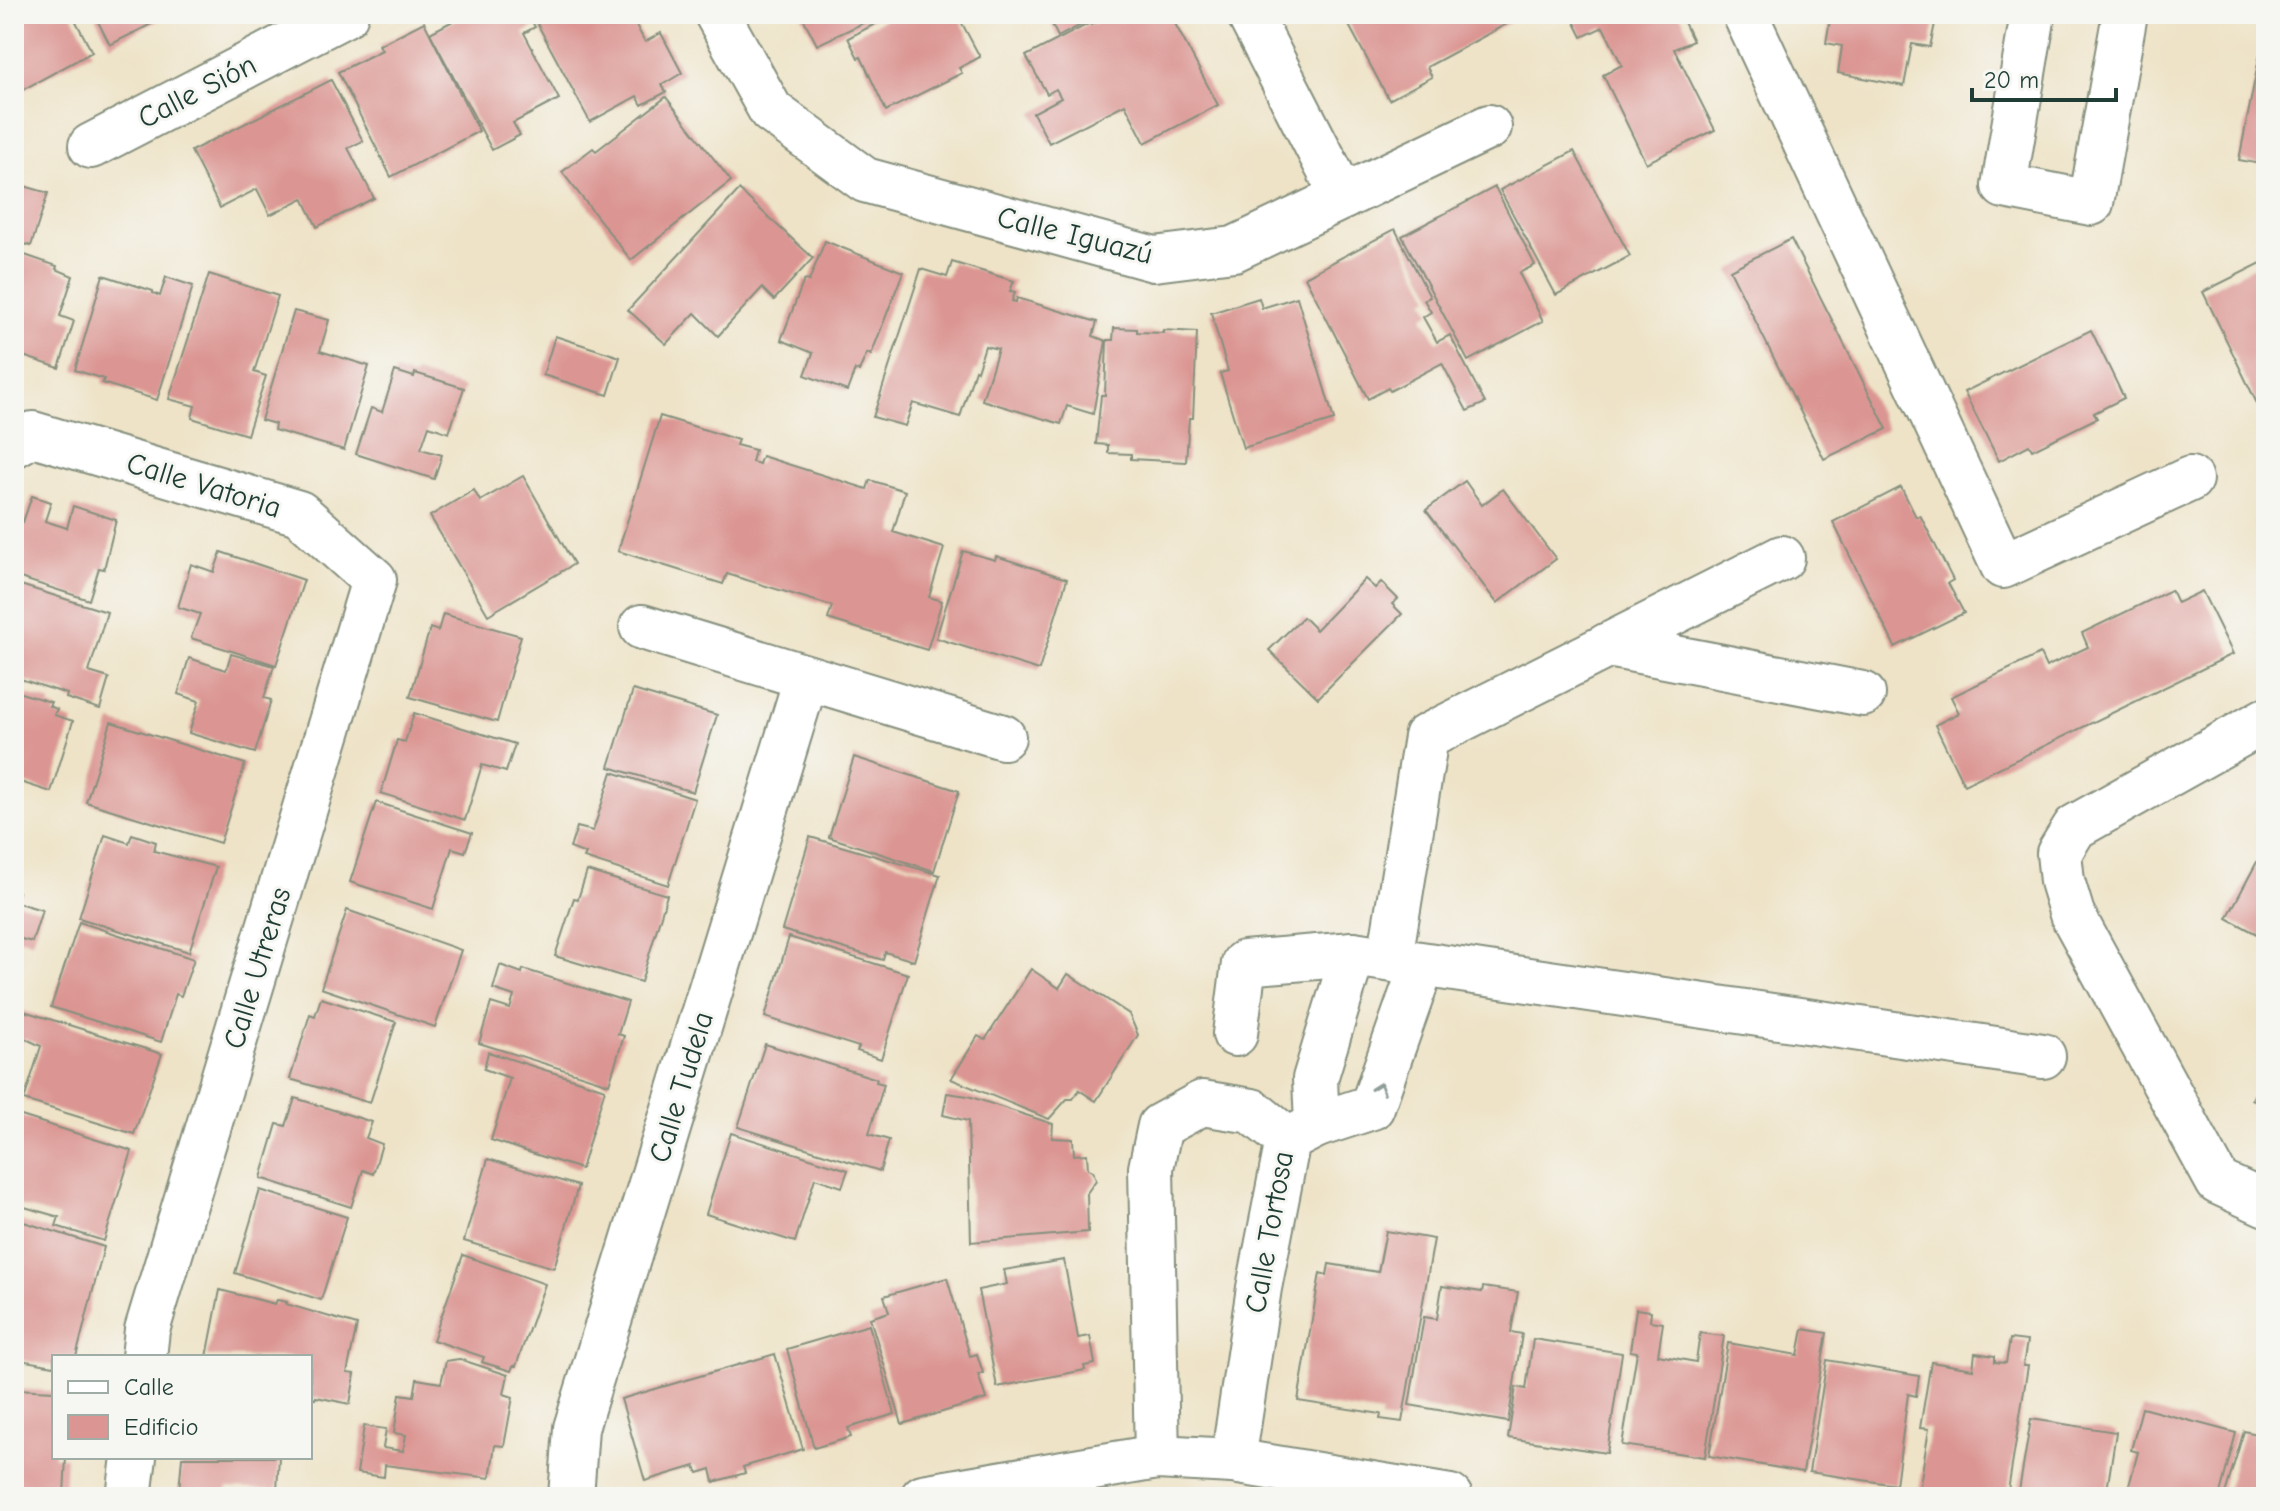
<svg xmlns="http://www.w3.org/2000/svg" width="2280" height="1511" viewBox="0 0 2280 1511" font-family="'Comic Neue',sans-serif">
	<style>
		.building { fill: #db9693 }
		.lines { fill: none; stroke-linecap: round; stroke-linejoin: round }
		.minor-casing { stroke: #86907e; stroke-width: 48 }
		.minor { stroke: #fff; stroke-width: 44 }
		.oneway { stroke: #8f9e9a }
		.labels { text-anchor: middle; stroke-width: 6; stroke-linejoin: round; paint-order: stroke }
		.street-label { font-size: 30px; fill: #1f3d34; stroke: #f6f6f2 }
	</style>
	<rect width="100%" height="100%" fill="#f6f6f2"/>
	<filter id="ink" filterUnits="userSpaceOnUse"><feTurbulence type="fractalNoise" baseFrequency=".0125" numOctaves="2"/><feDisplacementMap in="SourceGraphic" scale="16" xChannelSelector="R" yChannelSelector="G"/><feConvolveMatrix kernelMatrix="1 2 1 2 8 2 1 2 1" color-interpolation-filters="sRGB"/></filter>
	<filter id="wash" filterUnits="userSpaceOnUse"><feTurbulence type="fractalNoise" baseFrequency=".006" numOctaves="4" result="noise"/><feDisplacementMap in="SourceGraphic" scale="32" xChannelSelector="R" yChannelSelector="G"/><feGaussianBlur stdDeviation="1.8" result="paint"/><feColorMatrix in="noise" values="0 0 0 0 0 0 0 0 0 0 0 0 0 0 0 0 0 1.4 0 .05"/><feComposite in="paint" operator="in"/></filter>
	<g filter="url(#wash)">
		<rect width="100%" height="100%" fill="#eee3c7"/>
		<g id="blocks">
			<g class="building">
				<polygon points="14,14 72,14 92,52 19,92 14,83 14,44 18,42 14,35"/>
				<polygon points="94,14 171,14 110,45"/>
				<polygon points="466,14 528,14 535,27 524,33 559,99 513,123 520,135 492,150 430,33"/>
				<polygon points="532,14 630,14 645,42 661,33 682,73 662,85 666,92 642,105 637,96 590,122"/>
				<polygon points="801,14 882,14 817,45"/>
				<polygon points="894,14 957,14 980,57 959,68 962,73 886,111 861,57 858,58 848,38"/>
				<polygon points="1047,14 1102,14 1058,37"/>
				<polygon points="1113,14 1170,14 1218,105 1145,143 1125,104 1049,143 1033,113 1061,98 1056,89 1047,94 1026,56 1090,23 1091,25"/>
				<polygon points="1347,14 1511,14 1514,20 1427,67 1432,77 1389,100 1344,16"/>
				<polygon points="1680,14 1693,41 1674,49 1715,130 1646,163 1603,75 1622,65 1603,27 1582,37 1571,15"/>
				<polygon points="1831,14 1937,14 1930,47 1912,44 1904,86 1838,73 1842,46 1826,43"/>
				<polygon points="424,22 479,131 391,177 338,72 382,50 379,45"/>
				<polygon points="2265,28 2266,28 2266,165 2239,160"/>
				<polygon points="331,80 363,141 348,148 374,198 317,227 303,198 270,215 257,189 220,208 191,151"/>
				<polygon points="666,97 731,181 631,260 562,172 593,148 596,151"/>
				<polygon points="1574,151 1630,256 1556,295 1500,190"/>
				<polygon points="14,183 48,193 31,246 18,242 15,253"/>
				<polygon points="1495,187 1535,265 1519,273 1543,321 1468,361 1402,236"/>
				<polygon points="739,190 813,258 774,300 762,288 718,336 695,313 666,344 628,310"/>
				<polygon points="1395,229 1430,297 1424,300 1431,312 1423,317 1437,342 1450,335 1485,403 1467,411 1442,363 1390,391 1388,388 1368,399 1305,277"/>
				<polygon points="1791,239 1887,429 1824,459 1730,270"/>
				<polygon points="825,241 903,272 871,355 867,353 859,371 855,370 847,391 805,375 813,353 781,340 804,280 809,281"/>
				<polygon points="19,253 57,266 56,269 73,276 60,316 74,321 59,368 14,353 14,257 17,258"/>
				<polygon points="952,262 1014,281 1010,291 1015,292 1012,301 1016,302 1017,298 1097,322 1093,336 1106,341 1093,414 1067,406 1061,424 982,400 998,349 985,346 977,371 975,370 960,417 913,403 905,426 873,417 921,269 947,277"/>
				<polygon points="2263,262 2266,267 2266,422 2203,292"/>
				<polygon points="209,274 278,296 254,372 266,376 247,435 192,418 195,406 169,399"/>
				<polygon points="103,275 153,291 153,293 160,296 166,277 193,286 157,400 102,383 104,379 75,370"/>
				<polygon points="1297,297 1334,420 1243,448 1220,373 1228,371 1211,313 1259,298 1262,308"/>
				<polygon points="294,311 329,320 320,351 369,366 344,450 274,430 275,424 261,420"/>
				<polygon points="1114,328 1137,329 1137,332 1163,333 1163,330 1197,332 1193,418 1189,418 1186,462 1131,459 1131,454 1108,453 1108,445 1096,444 1101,395 1105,395 1107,340 1113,340"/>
				<polygon points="2091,330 2124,398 2094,413 2097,418 2032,450 2029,445 1999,461 1964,392"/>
				<polygon points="555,336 620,357 608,395 543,375"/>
				<polygon points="395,371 414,377 415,373 464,388 449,433 429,426 421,449 442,455 434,479 356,454 371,408 382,412"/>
				<polygon points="660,416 738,440 736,445 755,450 752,462 759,464 762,456 867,489 870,480 905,491 893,532 944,548 929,597 942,601 927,650 828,619 832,606 727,574 723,584 618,551"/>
				<polygon points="523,476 574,564 488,615 430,516 474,490 480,501"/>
				<polygon points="1465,481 1482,505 1503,489 1556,559 1497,603 1426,510"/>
				<polygon points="1901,487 1916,517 1920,515 1953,580 1948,583 1964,613 1895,647 1833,522"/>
				<polygon points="32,496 51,502 45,521 67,528 73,506 116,520 104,569 99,568 89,600 14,576 14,530 17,521 23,522"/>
				<polygon points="963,551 995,560 996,556 1067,579 1039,670 936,638"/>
				<polygon points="221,552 304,580 276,665 191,638 200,614 178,607 191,564 214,572"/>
				<polygon points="1365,579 1375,588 1381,582 1398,599 1392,604 1402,614 1318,698 1269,650 1303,617 1316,630"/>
				<polygon points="14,583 107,612 89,672 109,678 100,709 66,698 67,694 14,677"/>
				<polygon points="2171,590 2177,603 2202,591 2233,654 1964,785 1935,725 1959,713 1951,697 2040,654 2046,667 2088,647 2082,633"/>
				<polygon points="443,614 521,636 497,722 410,697 430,628 438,631"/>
				<polygon points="231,654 274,666 264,698 271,700 255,753 189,733 199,701 178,694 189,658 226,670"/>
				<polygon points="633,690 717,715 693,792 609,767"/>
				<polygon points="14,691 51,702 49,706 57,709 54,715 73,721 51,792 14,780"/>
				<polygon points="414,713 515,744 506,772 482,765 465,820 381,793 397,740 405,742"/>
				<polygon points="111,722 245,764 220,843 86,802"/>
				<polygon points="854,757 959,791 934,871 829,837"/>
				<polygon points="612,772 695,799 668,885 584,858 586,854 570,848 577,827 593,831"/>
				<polygon points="376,802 472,833 465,852 452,848 433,909 350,882"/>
				<polygon points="132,834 156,842 154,851 216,867 189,952 79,918 105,835 129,843"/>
				<polygon points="810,837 940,875 914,961 885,952 883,960 782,930"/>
				<polygon points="2266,845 2266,939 2227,918"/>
				<polygon points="587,871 667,895 641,982 555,956 574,898 578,899"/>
				<polygon points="14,891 18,892 15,902 42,910 32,942 14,937"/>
				<polygon points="347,910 461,950 435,1027 321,988"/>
				<polygon points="79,922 194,959 181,996 176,994 161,1042 51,1007"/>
				<polygon points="789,937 908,974 881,1059 857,1051 859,1047 765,1017"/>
				<polygon points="500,965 522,973 523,969 628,1002 618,1034 624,1036 609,1084 479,1043 491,1003 510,1009 514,996 493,989"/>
				<polygon points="1031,969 1059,988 1068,974 1129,1014 1138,1035 1096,1101 1079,1090 1073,1099 1067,1099 1049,1119 951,1079 978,1036 985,1040"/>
				<polygon points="321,998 396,1022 370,1103 290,1079 310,1014 315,1016"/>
				<polygon points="14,1008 162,1054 134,1134 24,1100 41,1046 24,1038 14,1067"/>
				<polygon points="765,1044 877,1079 876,1082 884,1084 869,1134 889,1140 880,1171 738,1127"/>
				<polygon points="488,1052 605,1089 581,1169 491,1140 510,1078 484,1069"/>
				<polygon points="2266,1072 2266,1106 2252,1099"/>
				<polygon points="947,1093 968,1096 1053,1124 1052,1138 1073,1139 1074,1155 1087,1154 1088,1169 1093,1171 1096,1180 1087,1193 1088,1232 971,1242 968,1121 943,1115"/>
				<polygon points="295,1098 372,1122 366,1138 382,1144 373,1174 363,1170 351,1207 261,1178 277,1124 286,1126"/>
				<polygon points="15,1114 132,1151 104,1241 56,1226 59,1217 14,1204"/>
				<polygon points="731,1133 848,1170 842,1187 815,1178 795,1242 706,1214"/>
				<polygon points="488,1159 578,1186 554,1268 464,1241"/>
				<polygon points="260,1190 347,1217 321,1300 235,1273"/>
				<polygon points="14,1219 104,1247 76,1357 54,1357 54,1366 14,1359"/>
				<polygon points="1386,1231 1434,1239 1402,1422 1380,1419 1381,1414 1298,1401 1320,1273 1327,1275 1329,1264 1378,1272"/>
				<polygon points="463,1255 545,1284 516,1366 513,1366 511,1371 482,1362 484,1357 433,1340"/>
				<polygon points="1064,1260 1078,1338 1090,1336 1095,1364 1084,1366 1085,1370 997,1387 978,1290 1007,1284 1004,1270"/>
				<polygon points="947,1278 970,1356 977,1354 983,1373 978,1374 986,1399 902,1424 870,1318 889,1312 884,1296"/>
				<polygon points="1442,1286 1482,1292 1483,1287 1518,1292 1511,1332 1522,1334 1508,1422 1409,1405 1424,1317 1437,1319"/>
				<polygon points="220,1290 275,1304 277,1300 287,1302 286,1304 357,1325 347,1373 355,1374 350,1404 316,1397 315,1399 310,1398 310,1357 207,1357"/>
				<polygon points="1636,1309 1651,1311 1650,1321 1663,1323 1658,1355 1696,1362 1700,1333 1724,1336 1705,1457 1622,1445 1637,1352 1630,1351"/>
				<polygon points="869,1325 895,1414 848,1428 851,1437 814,1448 787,1349"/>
				<polygon points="1803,1329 1827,1333 1803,1472 1709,1456 1728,1343 1798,1355"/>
				<polygon points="1533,1339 1622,1353 1607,1453 1508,1438 1516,1387 1526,1389"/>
				<polygon points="2010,1339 2027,1341 2023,1366 2028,1366 2007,1497 1974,1494 1974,1497 1961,1497 1919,1491 1929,1429 1920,1428 1931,1362 1973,1369 1975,1353 1995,1356 1995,1362 2006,1363"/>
				<polygon points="775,1354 803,1449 743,1467 745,1473 714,1482 711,1469 698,1473 695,1466 645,1481 621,1399"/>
				<polygon points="459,1359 508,1375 504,1394 513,1397 504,1446 495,1445 490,1478 385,1465 384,1477 357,1473 364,1426 386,1429 383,1448 403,1451 406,1435 394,1433 400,1394 414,1396 417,1379 441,1383 446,1361"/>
				<polygon points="1827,1360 1919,1376 1916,1396 1908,1394 1896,1485 1809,1472"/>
				<polygon points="15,1389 54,1391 54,1457 66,1457 64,1495 16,1492 18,1477 14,1477"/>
				<polygon points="2142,1408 2236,1433 2219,1497 2126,1497 2138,1452 2131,1450"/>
				<polygon points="2031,1419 2116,1432 2106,1497 2018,1497"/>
				<polygon points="2244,1431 2266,1436 2266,1497 2224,1497"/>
				<polygon points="182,1457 279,1457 277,1490 227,1488 226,1494 179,1491"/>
			</g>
		</g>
	</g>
	<g filter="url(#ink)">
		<use href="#blocks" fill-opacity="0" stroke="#86907e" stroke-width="2"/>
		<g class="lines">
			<defs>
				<g id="minor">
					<polyline points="717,14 771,111 865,180 1154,259 1234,249 1489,127"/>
					<polyline points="1249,14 1343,197"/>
					<polyline points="1745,14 2003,566 2190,479"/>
					<polyline points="2033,14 2004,186 2091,203 2125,14"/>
					<polyline points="91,146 346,14"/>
					<polyline points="14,445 33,434 299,513 374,580 147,1330 144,1357"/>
					<polyline points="642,627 1003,737"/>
					<polyline points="1608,645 1863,694"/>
					<polyline points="2266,720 2075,827 2059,853 2062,881 2072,914 2218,1182 2266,1204"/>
					<polyline points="1390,958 1426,737 1782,558"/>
					<polyline points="1235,1034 1244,963 1353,954 2043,1056"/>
					<polyline points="1317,1125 1315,1079 1353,954"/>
					<polyline points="1288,1140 1317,1125 1372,1107 1422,965"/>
					<polyline points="1157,1457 1151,1168 1160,1126 1202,1103 1252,1111 1288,1140 1259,1288 1233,1461"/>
					<polyline points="129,1497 134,1457"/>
					<polyline points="571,1497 576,1428 806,679"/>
					<polyline points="923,1497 1157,1457 1233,1461 1450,1497"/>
				</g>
			</defs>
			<use href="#minor" class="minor-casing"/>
			<use href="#minor" class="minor"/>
		</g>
		<defs><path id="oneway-chevron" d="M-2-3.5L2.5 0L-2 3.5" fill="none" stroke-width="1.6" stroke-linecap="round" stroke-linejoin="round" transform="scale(2)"/></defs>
		<use class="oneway" href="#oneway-chevron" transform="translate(1379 1088) rotate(-70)"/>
	</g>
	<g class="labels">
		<g class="street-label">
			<text transform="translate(197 91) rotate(-27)" y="10">Calle Sión</text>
			<text transform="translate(1075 235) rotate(14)" y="10">Calle Iguazú</text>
			<text transform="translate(204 485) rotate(17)" y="10">Calle Vatoria</text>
			<text transform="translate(257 968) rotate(-73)" y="10">Calle Utreras</text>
			<text transform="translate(681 1087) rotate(-73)" y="10">Calle Tudela</text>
			<text transform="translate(1269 1232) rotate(-80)" y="10">Calle Tortosa</text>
		</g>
	</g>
	<rect width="2280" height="1511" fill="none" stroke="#f6f6f2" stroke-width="48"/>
	<rect x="52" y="1355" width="260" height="104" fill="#f6f6f2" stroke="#a0aca6" stroke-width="2"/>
	<rect x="68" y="1381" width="40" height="12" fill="#ffffff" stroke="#a0aca6" stroke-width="2"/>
	<text x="124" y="1395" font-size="24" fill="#1f3d34">Calle</text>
	<rect x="68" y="1415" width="40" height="24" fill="#db9693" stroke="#a0aca6" stroke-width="2"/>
	<text x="124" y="1435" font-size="24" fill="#1f3d34">Edificio</text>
	<path d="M1972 88v12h144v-12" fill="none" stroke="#1f3d34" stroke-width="4"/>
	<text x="1984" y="88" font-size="24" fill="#1f3d34" stroke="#f6f6f2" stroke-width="6" paint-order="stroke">20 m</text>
</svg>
